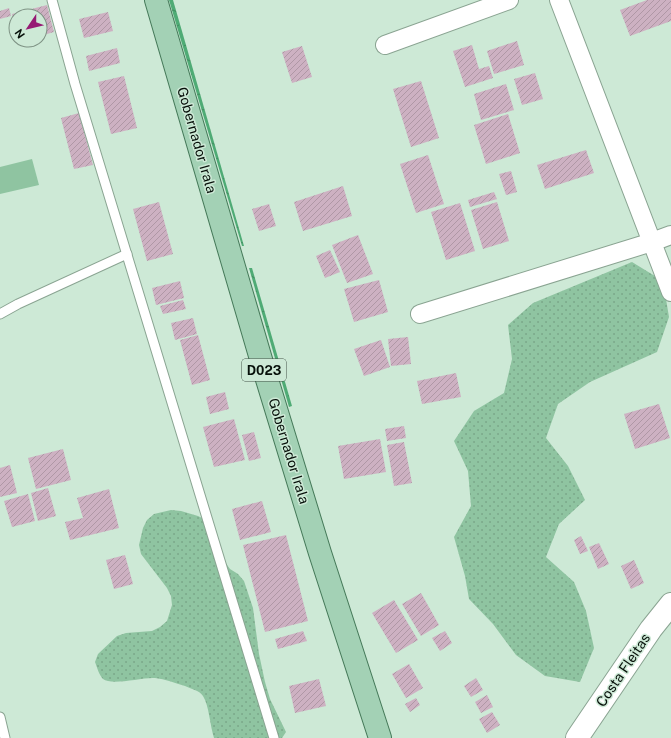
<svg xmlns="http://www.w3.org/2000/svg" width="671" height="738" viewBox="0 0 671 738" font-family="'Public Sans',sans-serif">
	<style>
		.grass { fill: url(#grass-dots) }
		.garden { fill: #8fc4a1 }
		.water { fill: url(#water-ripples) }
		.building { fill: url(#building-hatch) }
		.lines { fill: none; stroke-linecap: round; stroke-linejoin: round }
		.lane-casing { stroke: #8aa492; stroke-width: 11 }
		.street-casing { stroke: #8aa492; stroke-width: 20 }
		.secondary-casing { stroke: #8aa492; stroke-width: 24 }
		.primary-casing { stroke: #457959; stroke-width: 24 }
		.lane { stroke: #fff; stroke-width: 9 }
		.street { stroke: #fff; stroke-width: 18 }
		.secondary { stroke: #fff; stroke-width: 22 }
		.primary { stroke: #a3d1b5; stroke-width: 22 }
		.labels { text-anchor: middle; stroke-width: 3; stroke-linejoin: round; paint-order: stroke }
		.shield { fill: #cde9d6; stroke: #425147; stroke-width: 1 }
		.shield-label { font-size: 13px; font-weight: bold; fill: #07100a }
		.street-label { font-size: 14px; fill: #07100a; stroke: #cde9d6 }
	</style>
	<defs>
		<pattern id="grass-dots" width="8" height="8" patternUnits="userSpaceOnUse"><rect width="8" height="8" fill="#8fc4a1"/><path d="M2 2h.1M6 6h.1" fill="none" stroke="#7aa789" stroke-width="1.8" stroke-linecap="round"/></pattern>
		<pattern id="water-ripples" width="26" height="14" patternUnits="userSpaceOnUse"><rect width="26" height="14" fill="#4fab75"/><path d="M2 4q2-2 4 0t4 0M15 11q2-2 4 0t4 0" fill="none" stroke="#408a5e"/></pattern>
		<pattern id="building-hatch" width="6" height="6" patternUnits="userSpaceOnUse"><rect width="6" height="6" fill="#cdb1c2"/><path d="M-1 1l2-2M0 6l6-6M5 7l2-2" fill="none" stroke="#af97a5"/></pattern>
	</defs>
	<rect width="100%" height="100%" fill="#cde9d6"/>
	<g class="grass">
		<polygon points="632,262 663,281 669,317 657,352 590,382 558,404 546,438 568,466 585,500 559,524 546,557 574,582 586,611 594,648 580,682 545,676 516,655 493,624 469,599 465,576 454,537 471,506 468,471 454,441 474,411 504,393 512,359 508,325 533,303"/>
		<path d="M171,510L181,511L198,516L206,520L225,562L230,569L238,574L244,581L253,608L259,654L265,682L270,699L286,732L282,738H214C210,726 209,705 203,696C199,690 191,689 185,686C175,683 165,679 155,678C142,677 112,686 103,679C99,675 97,667 95,662L98,654L117,636L126,633L152,631L160,627L167,621L172,605L171,596L167,588L141,554L139,545L143,528L147,520L154,514Z"/>
	</g>
	<polygon class="garden" points="32,159 39,185 0,194 0,167"/>
	<g class="water">
		<polygon points="169,0 173,0 244,246 242,246"/>
		<polygon points="249,268 252,268 292,406 289,407"/>
	</g>
	<g class="building">
		<polygon points="647,0 671,0 671,21 630,36 620,10"/>
		<polygon points="47,5 54,32 40,36 40,16 16,16 15,29 12,14"/>
		<polygon points="9,8 11,16 0,19 0,11"/>
		<polygon points="108,12 113,31 84,38 79,19"/>
		<polygon points="517,41 524,65 494,74 487,51"/>
		<polygon points="472,45 479,69 489,66 493,78 465,87 453,51"/>
		<polygon points="302,46 312,77 292,83 282,52"/>
		<polygon points="117,48 120,63 89,71 86,56"/>
		<polygon points="535,73 543,99 522,105 514,79"/>
		<polygon points="124,76 137,128 111,134 98,82"/>
		<polygon points="421,81 439,138 411,147 393,89"/>
		<polygon points="506,84 514,110 481,120 474,94"/>
		<polygon points="79,113 93,165 74,169 61,118"/>
		<polygon points="508,114 520,153 486,164 474,125"/>
		<polygon points="586,150 594,173 545,189 537,165"/>
		<polygon points="428,155 444,204 416,213 400,164"/>
		<polygon points="511,171 517,192 506,195 499,174"/>
		<polygon points="343,186 352,216 303,231 294,202"/>
		<polygon points="494,192 497,199 470,207 468,200"/>
		<polygon points="159,202 173,254 147,261 133,209"/>
		<polygon points="497,202 509,241 483,249 471,210"/>
		<polygon points="460,203 475,251 446,260 431,212"/>
		<polygon points="269,204 276,226 259,231 252,209"/>
		<polygon points="358,235 373,274 347,283 332,245"/>
		<polygon points="330,250 340,272 325,278 316,256"/>
		<polygon points="379,280 388,312 354,322 344,289"/>
		<polygon points="180,281 184,298 156,305 152,288"/>
		<polygon points="183,300 186,309 163,314 160,306"/>
		<polygon points="193,318 197,334 175,340 171,323"/>
		<polygon points="198,335 210,380 192,385 180,340"/>
		<polygon points="408,337 411,364 391,366 388,339"/>
		<polygon points="381,340 390,367 364,376 354,349"/>
		<polygon points="456,373 461,397 422,404 417,381"/>
		<polygon points="225,392 229,409 210,414 206,397"/>
		<polygon points="659,404 670,438 635,449 624,414"/>
		<polygon points="234,419 245,460 214,467 203,427"/>
		<polygon points="404,426 406,438 387,441 385,429"/>
		<polygon points="254,432 261,458 249,461 242,435"/>
		<polygon points="380,439 386,472 344,479 338,446"/>
		<polygon points="404,442 412,483 394,486 387,445"/>
		<polygon points="63,449 71,480 36,489 28,458"/>
		<polygon points="10,465 17,493 0,497 0,468"/>
		<polygon points="48,488 56,516 38,521 31,493"/>
		<polygon points="109,489 119,528 70,540 65,522 83,518 77,498"/>
		<polygon points="28,494 35,521 12,527 4,501"/>
		<polygon points="262,501 271,532 240,540 232,509"/>
		<polygon points="286,535 308,621 265,632 243,545"/>
		<polygon points="581,536 588,551 580,554 574,540"/>
		<polygon points="599,543 609,564 598,569 589,547"/>
		<polygon points="125,555 133,584 114,589 106,560"/>
		<polygon points="634,560 644,583 631,589 621,566"/>
		<polygon points="421,593 439,625 421,636 402,604"/>
		<polygon points="394,600 418,640 396,653 372,613"/>
		<polygon points="303,631 307,641 278,649 275,639"/>
		<polygon points="445,631 452,643 440,651 432,638"/>
		<polygon points="409,664 423,688 406,698 392,674"/>
		<polygon points="476,678 483,690 471,697 464,686"/>
		<polygon points="319,679 326,706 295,713 289,686"/>
		<polygon points="487,695 493,707 481,713 475,702"/>
		<polygon points="416,698 420,705 410,712 405,704"/>
		<polygon points="492,712 500,725 487,733 479,719"/>
	</g>
	<g class="lines">
		<defs>
			<g id="lane">
				<polyline points="52,0 75,84 274,738"/>
				<polyline points="0,314 18,304 127,254"/>
				<polyline points="0,717 5,738"/>
			</g>
			<g id="street">
				<polyline points="559,0 671,292"/>
				<polyline points="385,45 509,0"/>
				<polyline points="420,314 652,242 671,235"/>
			</g>
			<polyline id="secondary" points="577,738 651,629 671,604"/>
			<polyline id="primary" points="156,0 265,373 320,553 380,738"/>
		</defs>
		<use href="#lane" class="lane-casing"/>
		<use href="#street" class="street-casing"/>
		<use href="#secondary" class="secondary-casing"/>
		<use href="#primary" class="primary-casing"/>
		<use href="#lane" class="lane"/>
		<use href="#street" class="street"/>
		<use href="#secondary" class="secondary"/>
		<use href="#primary" class="primary"/>
	</g>
	<g class="labels">
		<rect class="shield" x="242" y="359" width="44" height="22" rx="3"/>
		<g class="shield-label">
			<text x="264" y="375">D023</text>
		</g>
		<g class="street-label">
			<text transform="translate(197 140) rotate(74)" y="5">Gobernador Irala</text>
			<text transform="translate(289 451) rotate(73)" y="5">Gobernador Irala</text>
			<text transform="translate(623 670) rotate(-56)" y="5">Costa Fleitas</text>
		</g>
	</g>
	<g transform="translate(28 28) rotate(235)"><circle r="19" fill="#cde9d6" stroke="#7e9284"/>
	<path d="M0-3L7 15L0 10L-7 15Z" fill="#961a74"/>
	<text y="-6" font-size="11" font-weight="bold" text-anchor="middle" fill="#07100a">N</text>
	</g>
</svg>
